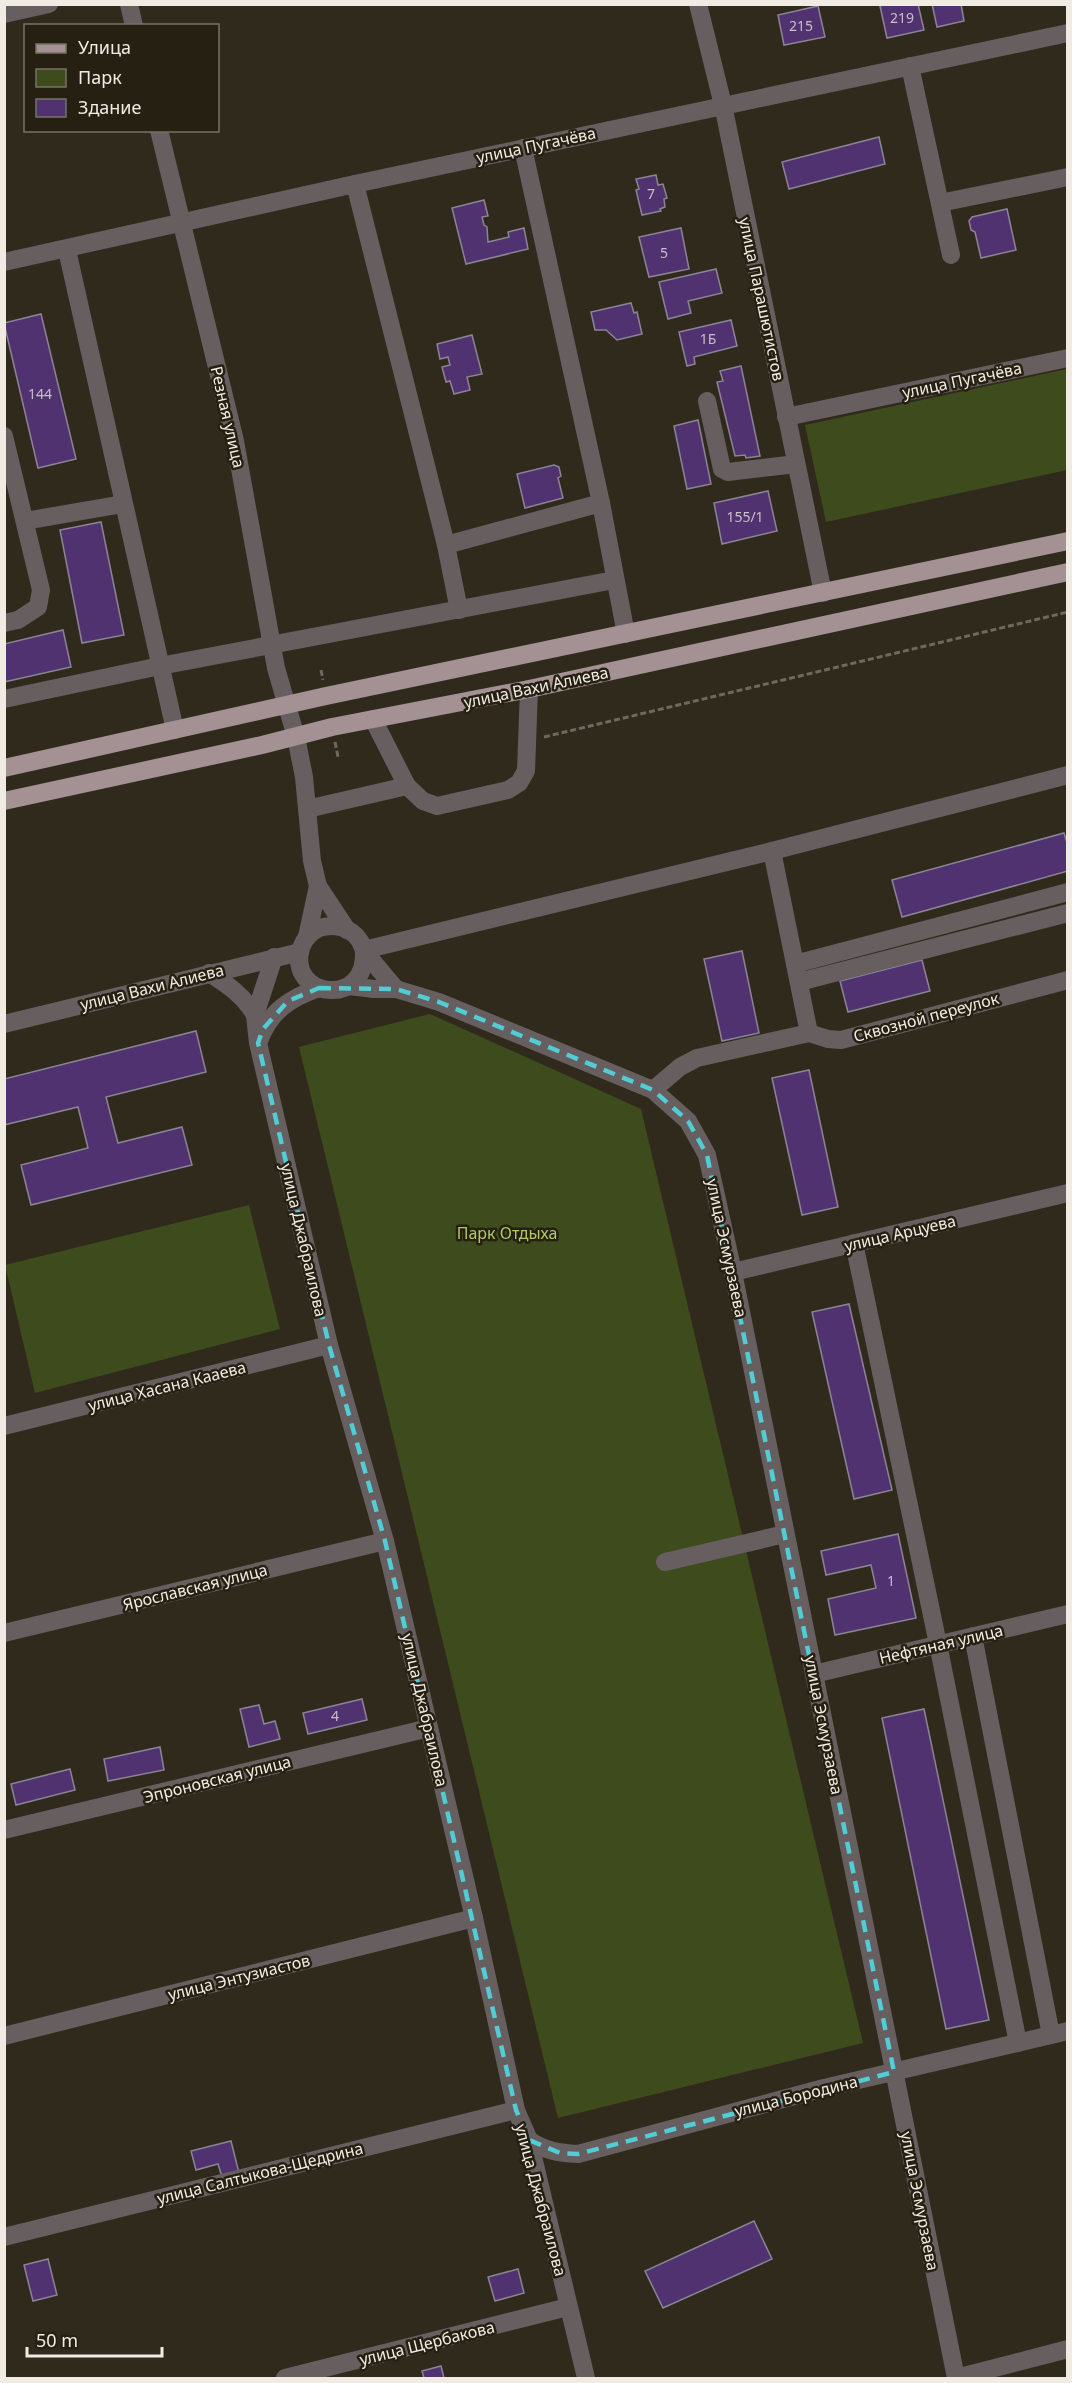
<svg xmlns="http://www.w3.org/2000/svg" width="1072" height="2383" viewBox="0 0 1072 2383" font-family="'Noto Sans',sans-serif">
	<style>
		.green { fill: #3e4c1d }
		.building { fill: #503271; stroke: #8a8494; stroke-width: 1.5 }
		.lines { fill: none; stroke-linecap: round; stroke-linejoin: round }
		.path { stroke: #6e695d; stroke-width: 3; stroke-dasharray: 6 3; stroke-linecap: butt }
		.minor { stroke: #675e5f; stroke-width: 18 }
		.major { stroke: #a39193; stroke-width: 18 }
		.marked { fill: none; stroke: #52ccd5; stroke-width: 4.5; stroke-dasharray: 12 8; stroke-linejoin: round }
		.labels { text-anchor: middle; stroke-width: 5; stroke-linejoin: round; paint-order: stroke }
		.number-label { font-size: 14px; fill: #c8bec7 }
		.street-label { font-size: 16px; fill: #f0ece4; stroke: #262013 }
		.park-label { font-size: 16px; fill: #adcd64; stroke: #262013 }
	</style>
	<rect width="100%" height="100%" fill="#302a1d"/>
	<g class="green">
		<polygon points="1067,369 1067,470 826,522 805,425"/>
		<polygon points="430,1014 641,1109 863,2043 558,2118 299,1047"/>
		<polygon points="249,1205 280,1329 35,1393 5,1265"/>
	</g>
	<g class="building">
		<polygon points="887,4 918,4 924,30 887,38 880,6"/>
		<polygon points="932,4 961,4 964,21 937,27"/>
		<polygon points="818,6 825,37 784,45 778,15"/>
		<polygon points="879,137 885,164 789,189 782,162"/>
		<polygon points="656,175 658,185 663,184 667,198 664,199 665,207 660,209 661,211 642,215 636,190 639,189 636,179"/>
		<polygon points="484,200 488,216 482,217 484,225 487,227 488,242 509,237 508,232 524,228 528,249 466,264 452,208"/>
		<polygon points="1007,209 1016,250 981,258 975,232 971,230 969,221 972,217"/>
		<polygon points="681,228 689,269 649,277 639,237"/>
		<polygon points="716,269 722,293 688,301 691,313 668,319 659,282"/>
		<polygon points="631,303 634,313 637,312 642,334 617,340 606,330 595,330 591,312"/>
		<polygon points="41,314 76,459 38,468 4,323"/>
		<polygon points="731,320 737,346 694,357 695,364 687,366 679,332"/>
		<polygon points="472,335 482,374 467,377 470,390 454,394 450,381 446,382 442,367 450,365 448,357 440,359 437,344"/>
		<polygon points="741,366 760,456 746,458 745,455 735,456 717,382 723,381 720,371"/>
		<polygon points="698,420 711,484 687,489 674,426"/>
		<polygon points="554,465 559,467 561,476 558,478 563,498 525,508 517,474"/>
		<polygon points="768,491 777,531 722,544 714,503"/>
		<polygon points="101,522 124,635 82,643 60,530"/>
		<polygon points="63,630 71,667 4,682 4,644"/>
		<polygon points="1064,833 1068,846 1068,871 902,917 892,880"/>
		<polygon points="742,951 759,1033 722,1041 704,959"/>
		<polygon points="922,960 930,991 848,1012 840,981"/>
		<polygon points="196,1031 206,1072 106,1097 118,1143 182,1127 192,1165 31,1205 21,1165 88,1148 78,1107 4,1125 4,1079"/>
		<polygon points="809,1070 838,1207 802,1215 772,1078"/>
		<polygon points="849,1304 892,1490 854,1499 812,1312"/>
		<polygon points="898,1534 916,1618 835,1635 828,1599 876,1588 871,1565 826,1575 821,1551"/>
		<polygon points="362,1699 367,1720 308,1734 303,1713"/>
		<polygon points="259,1705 264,1724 275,1721 280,1739 249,1747 240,1709"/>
		<polygon points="924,1709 989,2020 946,2029 882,1718"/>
		<polygon points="160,1747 164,1770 108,1781 104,1759"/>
		<polygon points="70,1769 75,1790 16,1805 11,1784"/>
		<polygon points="231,2141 239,2173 222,2177 218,2164 196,2170 191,2151"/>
		<polygon points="754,2221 772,2259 663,2308 645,2271"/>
		<polygon points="48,2259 57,2295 33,2301 24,2265"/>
		<polygon points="518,2269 524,2293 495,2301 488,2277"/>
		<polygon points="441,2366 444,2378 424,2378 422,2371"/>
	</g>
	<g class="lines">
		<g class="path">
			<polyline points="321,670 323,680"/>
			<polyline points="544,737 1068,612"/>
			<polyline points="335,742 338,757"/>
		</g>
		<g class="minor">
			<polyline points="129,4 134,26"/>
			<polyline points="698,4 723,105 823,593"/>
			<polyline points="4,14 49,4"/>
			<polyline points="910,66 951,255"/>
			<polyline points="159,130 235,441 276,668 296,737 304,777 312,861 318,886 347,930"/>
			<polyline points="523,148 601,503 626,634"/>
			<polyline points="355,184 446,545 601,503"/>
			<polyline points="940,203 1068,177"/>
			<polyline points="67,250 175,730"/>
			<polyline points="4,262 355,184 1068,33"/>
			<polyline points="707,401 722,469 728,472 796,464"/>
			<polyline points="786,417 1068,358"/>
			<polyline points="4,436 41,590 38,607 18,620 4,623"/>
			<polyline points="25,521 123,504"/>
			<polyline points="446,545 459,610"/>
			<polyline points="4,699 160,666 614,580"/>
			<polyline points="373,719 407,786 423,801 437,806 508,790 519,783 526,771 529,689"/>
			<polyline points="307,809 407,786"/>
			<polyline points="772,851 809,1033"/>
			<polyline points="307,937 318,886"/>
			<polyline points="364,950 772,851 1068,775"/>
			<path d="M364,950C368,1010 286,997 301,948C304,939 311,932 319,928C334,923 351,927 360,941C362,945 363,949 366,953C375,965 386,977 396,989"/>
			<polyline points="274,957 255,1015 258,1043 329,1345 385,1541 474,1918 516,2110 529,2140 586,2378"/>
			<polyline points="795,964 1068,892"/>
			<path d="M209,973C227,984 244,996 255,1015"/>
			<polyline points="799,982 1068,913"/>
			<polyline points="349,986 374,989 396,989 439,1002 653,1090 688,1121 707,1155 733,1272 956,2378"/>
			<polyline points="4,1024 300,952"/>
			<path d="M259,1041C270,1011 290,998 319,988"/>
			<polyline points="653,1090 680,1067 697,1058 809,1033 828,1039 841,1040 1068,980"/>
			<polyline points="854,1243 938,1644 1018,2043"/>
			<polyline points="733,1272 1068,1193"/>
			<polyline points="4,1426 329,1345"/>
			<polyline points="665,1562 785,1534"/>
			<polyline points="4,1633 385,1541"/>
			<polyline points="973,1636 1051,2035"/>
			<polyline points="814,1674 1068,1614"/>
			<polyline points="4,1830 429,1728"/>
			<polyline points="4,2036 474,1918"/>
			<path d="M529,2140C545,2151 559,2153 578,2154L824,2088L1068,2031"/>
			<polyline points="4,2237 516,2110"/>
			<polyline points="285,2378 568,2307"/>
			<polyline points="956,2378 1068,2349"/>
		</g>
		<g class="major">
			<polyline points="4,768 326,696 1068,541"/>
			<polyline points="4,801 262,745 332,727 529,689 1068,572"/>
		</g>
	</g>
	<path class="marked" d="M319,988L396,989L439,1002L653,1090L688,1121L707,1155L894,2072L578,2154L560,2153L529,2140L516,2110L385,1541L329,1345L258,1043L263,1029L288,1001Z"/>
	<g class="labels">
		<g class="number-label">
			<text x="902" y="23">219</text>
			<text x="801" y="31">215</text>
			<text x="651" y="199">7</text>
			<text x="664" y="258">5</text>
			<text x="708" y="344">1Б</text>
			<text x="40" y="399">144</text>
			<text x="745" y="522">155/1</text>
			<text x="891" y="1586">1</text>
			<text x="335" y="1721">4</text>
		</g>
		<g class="street-label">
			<text transform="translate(536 145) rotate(-12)" y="6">улица Пугачёва</text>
			<text transform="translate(762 299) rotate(78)" y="6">улица Парашютистов</text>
			<text transform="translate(962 380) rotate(-12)" y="6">улица Пугачёва</text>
			<text transform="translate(228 417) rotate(77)" y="6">Резная улица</text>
			<text transform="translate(536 687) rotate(-12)" y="6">улица Вахи Алиева</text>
			<text transform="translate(152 987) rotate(-14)" y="6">улица Вахи Алиева</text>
			<text transform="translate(926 1017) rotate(-15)" y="6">Сквозной переулок</text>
			<text transform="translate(900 1233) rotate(-13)" y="6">улица Арцуева</text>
			<text transform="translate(304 1240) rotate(77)" y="6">улица Джабраилова</text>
			<text transform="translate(727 1248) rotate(78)" y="6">улица Эсмурзаева</text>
			<text transform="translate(167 1386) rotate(-14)" y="6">улица Хасана Кааева</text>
			<text transform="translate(195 1587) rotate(-14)" y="6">Ярославская улица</text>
			<text transform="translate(941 1644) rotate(-13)" y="6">Нефтяная улица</text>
			<text transform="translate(425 1710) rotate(77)" y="6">улица Джабраилова</text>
			<text transform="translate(824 1725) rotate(79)" y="6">улица Эсмурзаева</text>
			<text transform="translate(217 1779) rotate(-14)" y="6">Эпроновская улица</text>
			<text transform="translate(239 1977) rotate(-14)" y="6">улица Энтузиастов</text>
			<text transform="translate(796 2096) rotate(-14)" y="6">улица Бородина</text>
			<text transform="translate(260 2173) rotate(-14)" y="6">улица Салтыкова-Щедрина</text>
			<text transform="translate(541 2200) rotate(75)" y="6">улица Джабраилова</text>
			<text transform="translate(920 2201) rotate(79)" y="6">улица Эсмурзаева</text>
			<text transform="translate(427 2343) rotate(-14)" y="6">улица Щербакова</text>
		</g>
		<g class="park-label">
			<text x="507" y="1239">Парк Отдыха</text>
		</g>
	</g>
	<rect width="1072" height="2383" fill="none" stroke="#f0ece4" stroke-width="12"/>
	<rect x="24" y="24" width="195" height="108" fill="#262013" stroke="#777267" stroke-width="1.5"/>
	<rect x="36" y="44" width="30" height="9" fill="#a39193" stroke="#777267" stroke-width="1.5"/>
	<text x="78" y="54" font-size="18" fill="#f0ece4">Улица</text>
	<rect x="36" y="69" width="30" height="18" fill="#3e4c1d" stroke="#777267" stroke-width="1.5"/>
	<text x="78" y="84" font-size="18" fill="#f0ece4">Парк</text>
	<rect x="36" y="99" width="30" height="18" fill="#503271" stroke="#777267" stroke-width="1.5"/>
	<text x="78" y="114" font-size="18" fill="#f0ece4">Здание</text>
	<path d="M27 2347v9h135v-9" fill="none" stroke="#f0ece4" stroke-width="3"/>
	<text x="36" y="2347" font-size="18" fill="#f0ece4" stroke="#262013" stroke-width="4.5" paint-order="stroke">50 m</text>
</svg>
